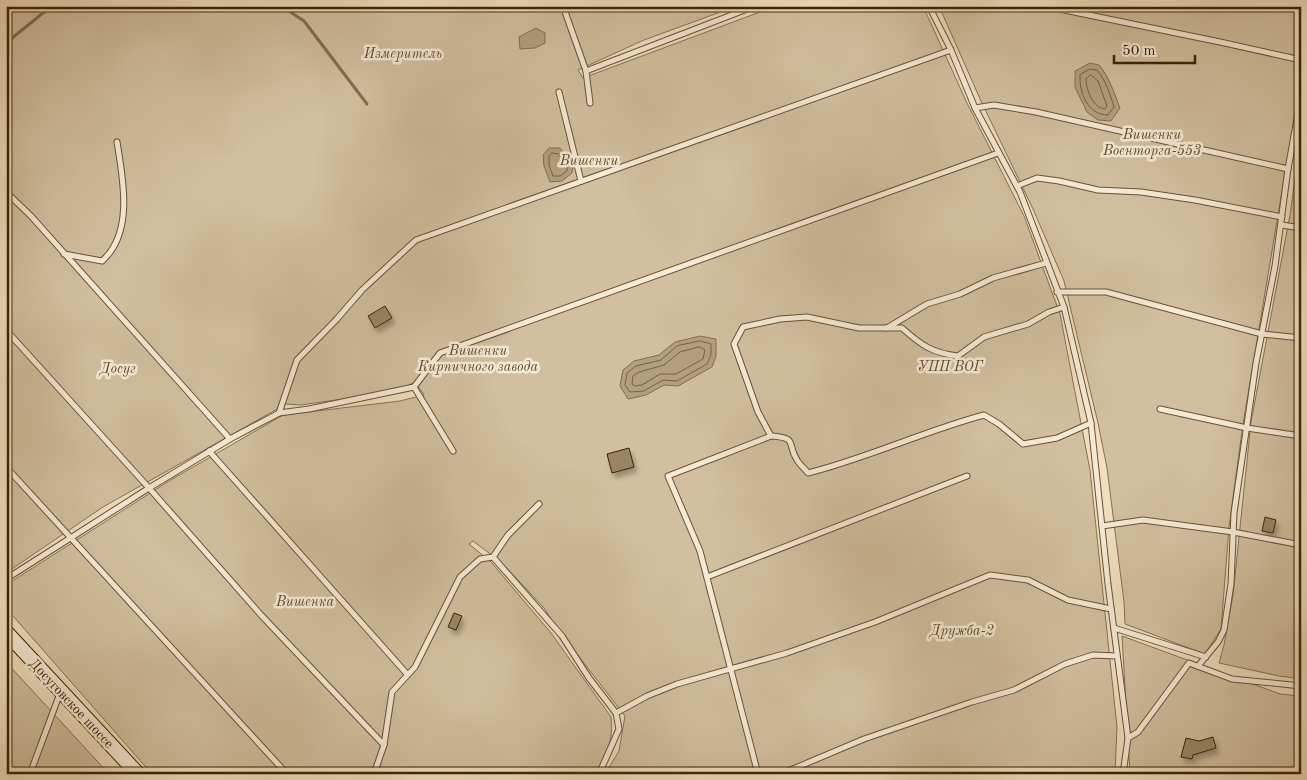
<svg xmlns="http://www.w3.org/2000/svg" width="1307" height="780" viewBox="0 0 1307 780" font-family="'Old Standard TT',serif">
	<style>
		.green { fill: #d1bf9f; stroke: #867252 }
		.water { fill: #b29f7f; stroke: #826e4f }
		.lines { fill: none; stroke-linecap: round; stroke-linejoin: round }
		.shore { stroke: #766242; stroke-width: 1 }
		.stream { stroke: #826e4f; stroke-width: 3 }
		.building { fill: #998566; stroke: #3a2506; filter: url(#shadow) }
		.service-casing { stroke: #685334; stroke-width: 7 }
		.secondary-casing { stroke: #3a2506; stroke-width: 16 }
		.service { stroke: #f5ead5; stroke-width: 5 }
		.secondary { stroke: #f5ead5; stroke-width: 14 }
		.labels { text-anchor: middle; stroke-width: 5; stroke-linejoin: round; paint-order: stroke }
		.park-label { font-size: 14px; font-style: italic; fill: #604c2c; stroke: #f5ead5 }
		.street-label { font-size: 14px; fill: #3a2506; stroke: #f5ead5 }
	</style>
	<defs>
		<filter id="shadow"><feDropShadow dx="3" dy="5" stdDeviation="2.5" flood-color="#0004"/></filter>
	</defs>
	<rect width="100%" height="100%" fill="#f0debe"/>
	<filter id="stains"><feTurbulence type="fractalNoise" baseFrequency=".004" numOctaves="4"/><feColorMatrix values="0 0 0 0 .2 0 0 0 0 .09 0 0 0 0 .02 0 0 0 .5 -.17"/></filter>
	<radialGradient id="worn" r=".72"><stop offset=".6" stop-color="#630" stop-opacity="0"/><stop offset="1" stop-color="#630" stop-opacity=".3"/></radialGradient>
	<g class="green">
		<path d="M6,6H737L644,40L578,70L583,78L776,6H923L967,103L1024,216L1060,314L1090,470L1117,727L1115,774H605L619,751L625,716L559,631L544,608L501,562L473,541L469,544L492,563L551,633L611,717C613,742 608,754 594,774H152L6,608V585L169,481L283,415L400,401L424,395L415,382L397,391L301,405L286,404L103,507L6,573Z"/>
		<polygon points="939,6 1301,6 1301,78 1243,424 1229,527 1221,629 1205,654 1125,624 1124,602 1107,468 1098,423 1064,281 1033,209 981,101"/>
		<polygon points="1301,134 1301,679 1279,676 1219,663 1224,645 1233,595 1251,422 1290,215"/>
		<polygon points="1122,636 1280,694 1301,696 1301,774 1130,774"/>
		<polygon points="6,662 109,774 6,774"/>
	</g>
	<g class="water">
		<polygon points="536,28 545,33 545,43 535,48 520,49 519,37"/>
		<path d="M1090,63L1099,65C1110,78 1114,93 1120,108L1111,121L1098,120L1087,112L1075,87V71Z"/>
		<polygon points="549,148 560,148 573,165 572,173 562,181 550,182 544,166 543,155"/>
		<polygon points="700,336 716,339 716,356 712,367 678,386 664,385 646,395 628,399 620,386 623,370 634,361 659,355 675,342"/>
	</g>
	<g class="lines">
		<g class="shore">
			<path d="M1090,69L1097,70C1106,81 1110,94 1114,107L1108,115C1088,115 1079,93 1080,75Z"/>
			<path d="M1091,75L1098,81L1107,106L1105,109C1093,108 1086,90 1086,79Z"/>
			<polygon points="552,153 559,154 567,165 567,171 560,176 553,176 549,165 549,157"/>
			<polygon points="700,341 711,344 711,355 707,364 677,381 663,380 644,391 630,392 625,385 627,373 636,366 661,360 677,346"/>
			<polygon points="700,347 705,350 703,359 676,374 660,374 642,385 635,386 632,384 633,376 639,372 664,365 680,352"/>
		</g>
		<g class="stream">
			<polyline points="281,6 304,21 367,104"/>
			<polyline points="6,43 43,13 56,6"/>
		</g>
	</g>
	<g class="building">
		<polygon points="385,306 392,318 375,328 368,316"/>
		<polygon points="629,448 634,467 612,473 607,454"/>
		<polygon points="1265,517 1276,520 1273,533 1262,531"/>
		<polygon points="454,613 462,616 456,630 448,627"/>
		<polygon points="1213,737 1216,748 1193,755 1192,759 1181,757 1186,738 1199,741"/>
	</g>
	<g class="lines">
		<defs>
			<g id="service">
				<polyline points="563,6 586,71"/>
				<polyline points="929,6 951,50 975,108 1020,192 1064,307 1091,423 1108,584 1128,738"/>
				<polyline points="1045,6 1220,42 1301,60"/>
				<polyline points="559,92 581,181"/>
				<polyline points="590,103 586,71 755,6"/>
				<polyline points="975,108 994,105 1036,112 1288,169"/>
				<polyline points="1017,186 1037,178 1059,181 1098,190 1141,192 1195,200 1282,217"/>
				<polyline points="6,192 31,216 230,439 149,488 6,579"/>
				<polyline points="1282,225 1301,228"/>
				<path d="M64,254L102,261C134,233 123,179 117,142"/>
				<polyline points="1057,292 1106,292 1262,334 1301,338"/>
				<path d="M887,328H902C921,345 932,353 958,356L984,337L1028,324L1049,312L1064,307"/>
				<polyline points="6,330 149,488 261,615 384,745"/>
				<polyline points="414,387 453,451"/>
				<polyline points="1160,409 1247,428 1301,436"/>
				<polyline points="279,413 297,360 336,320 362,290 416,240 951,50"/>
				<path d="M771,436C799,438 786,443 797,460C800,465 805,469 808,473C868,458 924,431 984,415L999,424L1023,444L1057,438L1091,423"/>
				<polyline points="230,439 279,413 309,409 414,387 440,353 998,153"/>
				<polyline points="209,451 407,674"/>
				<polyline points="6,467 287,774"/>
				<polyline points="1102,526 1143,520 1233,532 1301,545"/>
				<polyline points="493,557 508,535 539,504"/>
				<polyline points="707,577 967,476"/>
				<polyline points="1114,628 1206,657"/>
				<polyline points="1198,666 1218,642 1224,630 1231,584 1234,513 1244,445 1256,363 1275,266 1288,169 1301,97"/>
				<polyline points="616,713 647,696 677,684 787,653 875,622 990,575 1028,580 1068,600 1111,609"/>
				<polyline points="30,774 60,693"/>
				<polyline points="374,774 384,745 392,692 415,667 460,577 480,559 493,557 562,636 589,678 616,713 619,729 599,774"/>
				<polyline points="758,774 700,551 668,476 771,436 758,412 734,344 743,327 780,319 807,317 859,328 887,328 927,304 960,294 993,278 1046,263"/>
				<polyline points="781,774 864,739 972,702 1014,690 1065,664 1093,655 1117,656"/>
				<polyline points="1123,774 1128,738 1138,732 1189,663 1232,679 1301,686"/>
			</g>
			<polyline id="secondary" points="6,632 138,774"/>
		</defs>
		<use href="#service" class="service-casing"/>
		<use href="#secondary" class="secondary-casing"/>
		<use href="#service" class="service"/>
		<use href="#secondary" class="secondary"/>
	</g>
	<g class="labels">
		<g class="park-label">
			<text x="403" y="58">Измеритель</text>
			<text x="1152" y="139">Вишенки<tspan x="1152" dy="16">Военторга-553</tspan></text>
			<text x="589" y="165">Вишенки</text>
			<text x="478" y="355">Вишенки<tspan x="478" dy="16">Кирпичного завода</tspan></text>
			<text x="950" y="371">УПП ВОГ</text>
			<text x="118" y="373">Досуг</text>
			<text x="305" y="606">Вишенка</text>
			<text x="962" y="635">Дружба-2</text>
		</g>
		<g class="street-label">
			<text transform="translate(72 703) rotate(47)" y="5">Досуговское шоссе</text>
		</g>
	</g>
	<rect width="1307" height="780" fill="none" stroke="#f0debe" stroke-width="25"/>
	<rect x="8" y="8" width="1292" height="765" fill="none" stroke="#3a2506" stroke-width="2.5"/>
	<rect x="12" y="12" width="1282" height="755" fill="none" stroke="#3a2506"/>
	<path d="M1114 55v8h81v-8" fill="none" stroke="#3a2506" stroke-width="2.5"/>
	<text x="1122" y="55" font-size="15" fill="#3a2506" stroke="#f5ead5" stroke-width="4" paint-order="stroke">50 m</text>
	<rect width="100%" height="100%" filter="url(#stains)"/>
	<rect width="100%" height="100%" fill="url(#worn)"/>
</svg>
